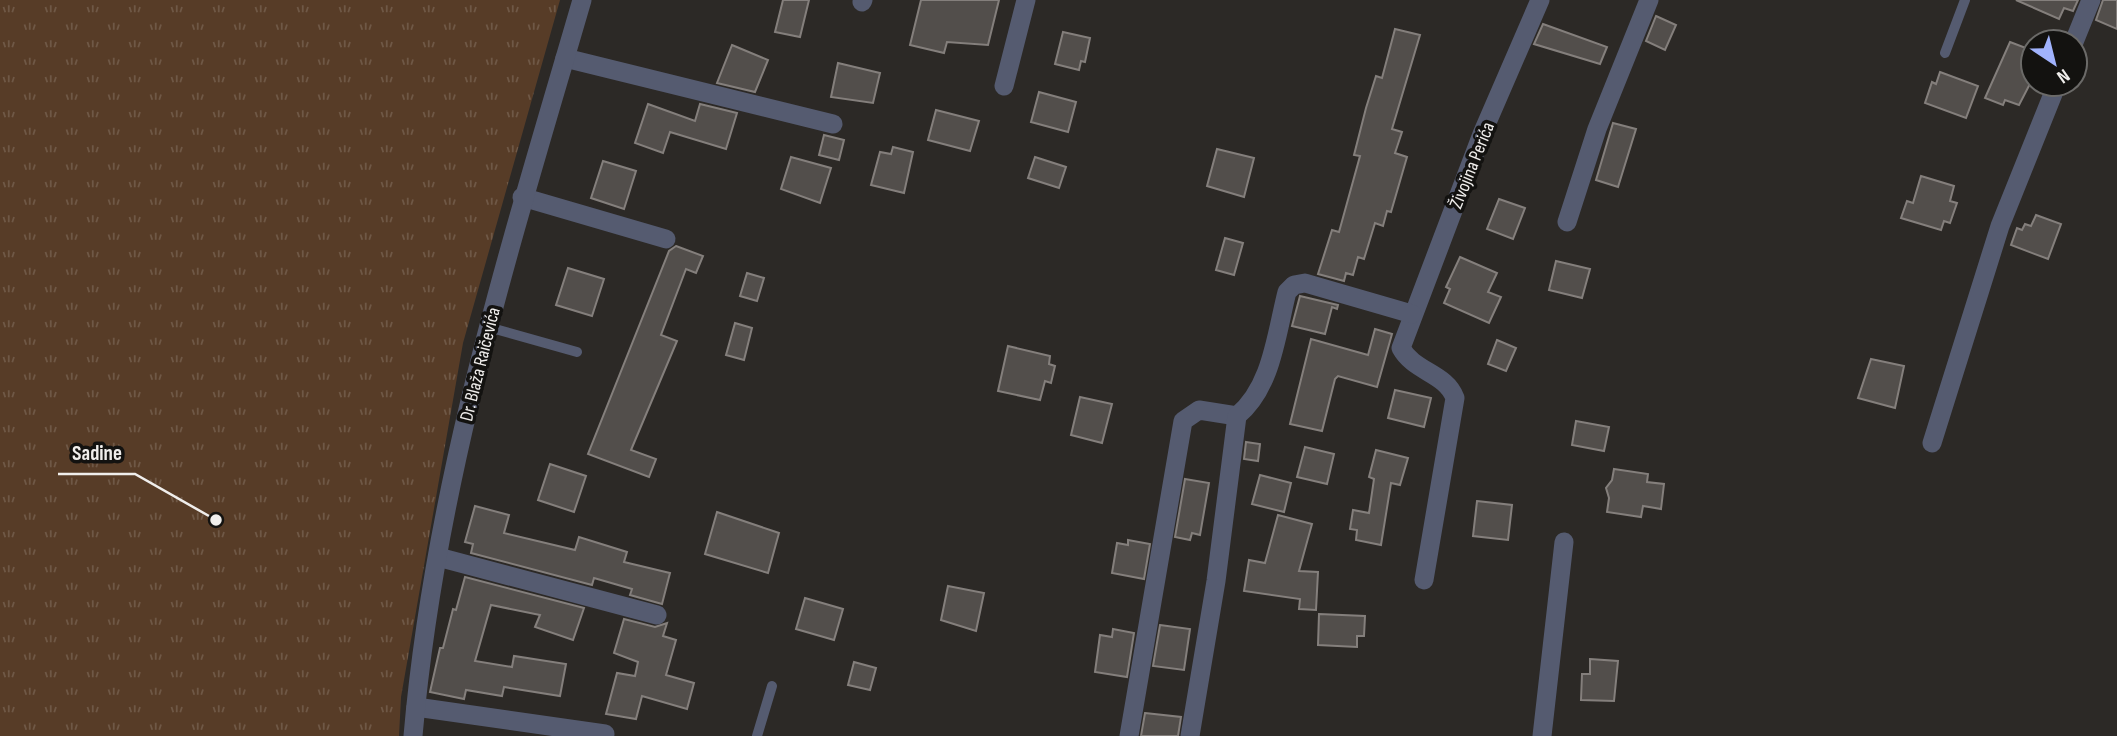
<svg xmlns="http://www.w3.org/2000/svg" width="2117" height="736" viewBox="0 0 2117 736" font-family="'Sofia Sans Condensed',sans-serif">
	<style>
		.grass { fill: url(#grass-tufts) }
		.building { fill: #524e4b; stroke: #847f7c; stroke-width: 2 }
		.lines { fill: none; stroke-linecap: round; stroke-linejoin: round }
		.service { stroke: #555b70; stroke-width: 10 }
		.minor { stroke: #555b70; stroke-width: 19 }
		.labels { text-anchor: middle; stroke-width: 7; stroke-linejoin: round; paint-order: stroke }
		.street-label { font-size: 19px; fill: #f0eeec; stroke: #131210 }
		.leader { fill: none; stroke: #f0eeec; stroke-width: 2.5 }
		.callout-dot { fill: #f0eeec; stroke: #131210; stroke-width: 2.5 }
		.callout-label { font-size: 21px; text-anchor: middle; font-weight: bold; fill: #f0eeec; stroke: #131210; stroke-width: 7; stroke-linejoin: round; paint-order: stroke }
	</style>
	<defs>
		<pattern id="grass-tufts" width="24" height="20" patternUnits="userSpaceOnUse" patternTransform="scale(1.75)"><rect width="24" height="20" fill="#573c27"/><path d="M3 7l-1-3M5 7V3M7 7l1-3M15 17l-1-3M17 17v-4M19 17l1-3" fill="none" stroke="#6f5846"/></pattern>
	</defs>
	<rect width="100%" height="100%" fill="#2c2926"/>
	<polygon class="grass" points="0,0 560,0 463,343 401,697 399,736 0,736"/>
	<g class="building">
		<polygon points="783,0 809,0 800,37 775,32"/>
		<polygon points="921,0 999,0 988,45 947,42 944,53 910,45"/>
		<polygon points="2016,0 2078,0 2073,11 2064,8 2059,19"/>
		<polygon points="2103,0 2117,0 2117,29 2096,20"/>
		<polygon points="1656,16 1676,25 1665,50 1646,41"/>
		<polygon points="1543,24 1607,47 1600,64 1534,44"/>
		<polygon points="1395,29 1420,35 1392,129 1402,132 1395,153 1407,157 1391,212 1387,211 1383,226 1375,223 1364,259 1358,257 1353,275 1346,273 1344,281 1318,274 1332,230 1339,232 1360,156 1354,155 1366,108 1376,76 1382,78"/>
		<polygon points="1063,32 1090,38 1085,62 1081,61 1079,70 1055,64"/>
		<polygon points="2010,42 2026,48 2024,53 2033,56 2033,78 2019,105 2005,100 2003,105 1985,98"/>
		<polygon points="732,45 768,60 755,92 717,83"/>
		<polygon points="838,63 880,73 873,103 831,97"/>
		<polygon points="1940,72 1978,86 1966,118 1925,103 1932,82 1936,84"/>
		<polygon points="1039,92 1076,102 1068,132 1031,122"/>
		<polygon points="648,104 695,121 700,104 737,113 726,149 670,132 663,153 635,143"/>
		<polygon points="936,110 979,121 970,151 928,140"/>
		<polygon points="1613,123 1636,129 1618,187 1596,180"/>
		<polygon points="824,135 844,140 839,160 819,155"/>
		<polygon points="893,147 913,152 904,193 871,185 880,152 891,154"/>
		<polygon points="1217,149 1254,158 1244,197 1207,186"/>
		<polygon points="791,157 831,168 820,203 781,189"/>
		<polygon points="1035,157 1066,167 1059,188 1028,178"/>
		<polygon points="603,161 636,171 624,209 591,198"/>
		<polygon points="1921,176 1954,186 1950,201 1957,203 1950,223 1944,221 1941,230 1901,218 1907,201 1913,203"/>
		<polygon points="1499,199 1525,208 1513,239 1487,229"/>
		<polygon points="2036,215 2061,224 2048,259 2011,245 2017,228 2022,230 2025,224 2031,226"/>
		<polygon points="1225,238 1243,243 1234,275 1216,270"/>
		<polygon points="676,246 703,256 696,273 686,269 661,335 677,341 631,450 656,459 649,477 588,454 669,251"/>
		<polygon points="1460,257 1497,273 1488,292 1501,297 1489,323 1444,303 1450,289 1446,287"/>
		<polygon points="1556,261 1590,269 1582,298 1549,290"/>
		<polygon points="568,268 604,279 592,316 556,305"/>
		<polygon points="747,273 764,278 757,301 740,296"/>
		<polygon points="1300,296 1338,305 1337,309 1332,307 1325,334 1292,326"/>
		<polygon points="735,323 752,328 744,360 726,355"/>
		<polygon points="1375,329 1392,334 1377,387 1338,376 1335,379 1322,431 1290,424 1311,339 1368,355"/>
		<polygon points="1497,340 1516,348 1506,371 1488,364"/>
		<polygon points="1008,346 1050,356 1049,364 1055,366 1051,383 1045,381 1040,400 998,391"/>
		<polygon points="1871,359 1904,366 1895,408 1858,398"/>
		<polygon points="1395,390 1431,398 1424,427 1388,418"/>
		<polygon points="1080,397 1112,404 1102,443 1071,435"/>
		<polygon points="1576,421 1609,427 1604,451 1572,445"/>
		<polygon points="1246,442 1260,444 1258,461 1244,459"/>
		<polygon points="1305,447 1334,454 1327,484 1297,477"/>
		<polygon points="1376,450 1408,458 1400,485 1391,483 1381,545 1356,540 1357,530 1350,529 1353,510 1369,513 1374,479 1369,477"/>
		<polygon points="550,464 586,476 574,512 538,500"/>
		<polygon points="1614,469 1648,474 1647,482 1664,484 1661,509 1643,506 1641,517 1607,512 1609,498 1606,488 1612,480"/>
		<polygon points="1260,475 1291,483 1284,512 1252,504"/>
		<polygon points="1185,479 1209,483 1200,535 1192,533 1190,540 1175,537"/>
		<polygon points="1477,501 1512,505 1508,540 1473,536"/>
		<polygon points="475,506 509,515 504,533 575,550 579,537 627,552 624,562 670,573 662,604 630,595 632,589 594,578 592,585 471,553 473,544 465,542"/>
		<polygon points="717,512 779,533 768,573 705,554"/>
		<polygon points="1278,515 1312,524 1299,571 1318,572 1316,610 1299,609 1300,599 1244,591 1249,560 1265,563"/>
		<polygon points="1128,540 1150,544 1144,579 1112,573 1117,543 1128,545"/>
		<polygon points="465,577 584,608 573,640 535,627 540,615 491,605 475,661 512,667 514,656 566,664 560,696 504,687 502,696 466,690 464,699 430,692 440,648 443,648 453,609 456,610"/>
		<polygon points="948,586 984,593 976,631 941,620"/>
		<polygon points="805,598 843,609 834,640 796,629"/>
		<polygon points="1319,614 1365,616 1364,636 1357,636 1357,647 1318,645"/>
		<polygon points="624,619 655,627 667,623 663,636 676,640 666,675 694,683 687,709 642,696 636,719 606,714 617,673 635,676 638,662 614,653"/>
		<polygon points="1160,625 1190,629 1184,670 1153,666"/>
		<polygon points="1113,629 1134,633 1127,677 1095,672 1100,635 1112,637"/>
		<polygon points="1590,659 1618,661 1614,701 1581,700 1582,674 1590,674"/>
		<polygon points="854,662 876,668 870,690 848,685"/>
		<polygon points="1145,713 1181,717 1178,736 1141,736"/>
	</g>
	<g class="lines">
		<g class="service">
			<polyline points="1945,53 1965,0"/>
			<polyline points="488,327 577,352"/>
			<polyline points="757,736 772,686"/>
		</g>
		<g class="minor">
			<polyline points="862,2 863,0"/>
			<polyline points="2074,42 2091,0"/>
			<polyline points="565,58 833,124"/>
			<polyline points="1004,86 1026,0"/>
			<polyline points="522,197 666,239"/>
			<polyline points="1567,222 1597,129 1649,0"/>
			<polyline points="1932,443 2000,226 2057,84"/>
			<polyline points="438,557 657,615"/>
			<path d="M1424,580L1455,398C1446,373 1414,372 1401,348L1482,134L1540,0"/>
			<polyline points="416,707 605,734"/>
			<path d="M413,736C435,481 511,244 582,0"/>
			<polyline points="1129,736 1183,421 1199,410 1237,416"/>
			<path d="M1190,736L1216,581L1237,416C1272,387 1276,335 1287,292L1294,285L1305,283L1412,314"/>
			<polyline points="1542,736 1564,542"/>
		</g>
	</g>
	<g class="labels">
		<g class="street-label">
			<text transform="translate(1471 165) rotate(-68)" y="7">Živojina Perića</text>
			<text transform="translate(479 364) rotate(-76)" y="7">Dr. Blaža Raičevića</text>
		</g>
	</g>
	<path class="leader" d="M216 520L135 474H58"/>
	<circle class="callout-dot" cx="216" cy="520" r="7"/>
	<g class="callout-label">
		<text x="97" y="460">Sadine</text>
	</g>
	<g transform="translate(2054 63) rotate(145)"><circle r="33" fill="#131210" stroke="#6b6a68" stroke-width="2"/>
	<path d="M0-5L12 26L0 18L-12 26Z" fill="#a1b3fd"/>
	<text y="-10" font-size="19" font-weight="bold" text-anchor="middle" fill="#f0eeec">N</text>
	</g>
</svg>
